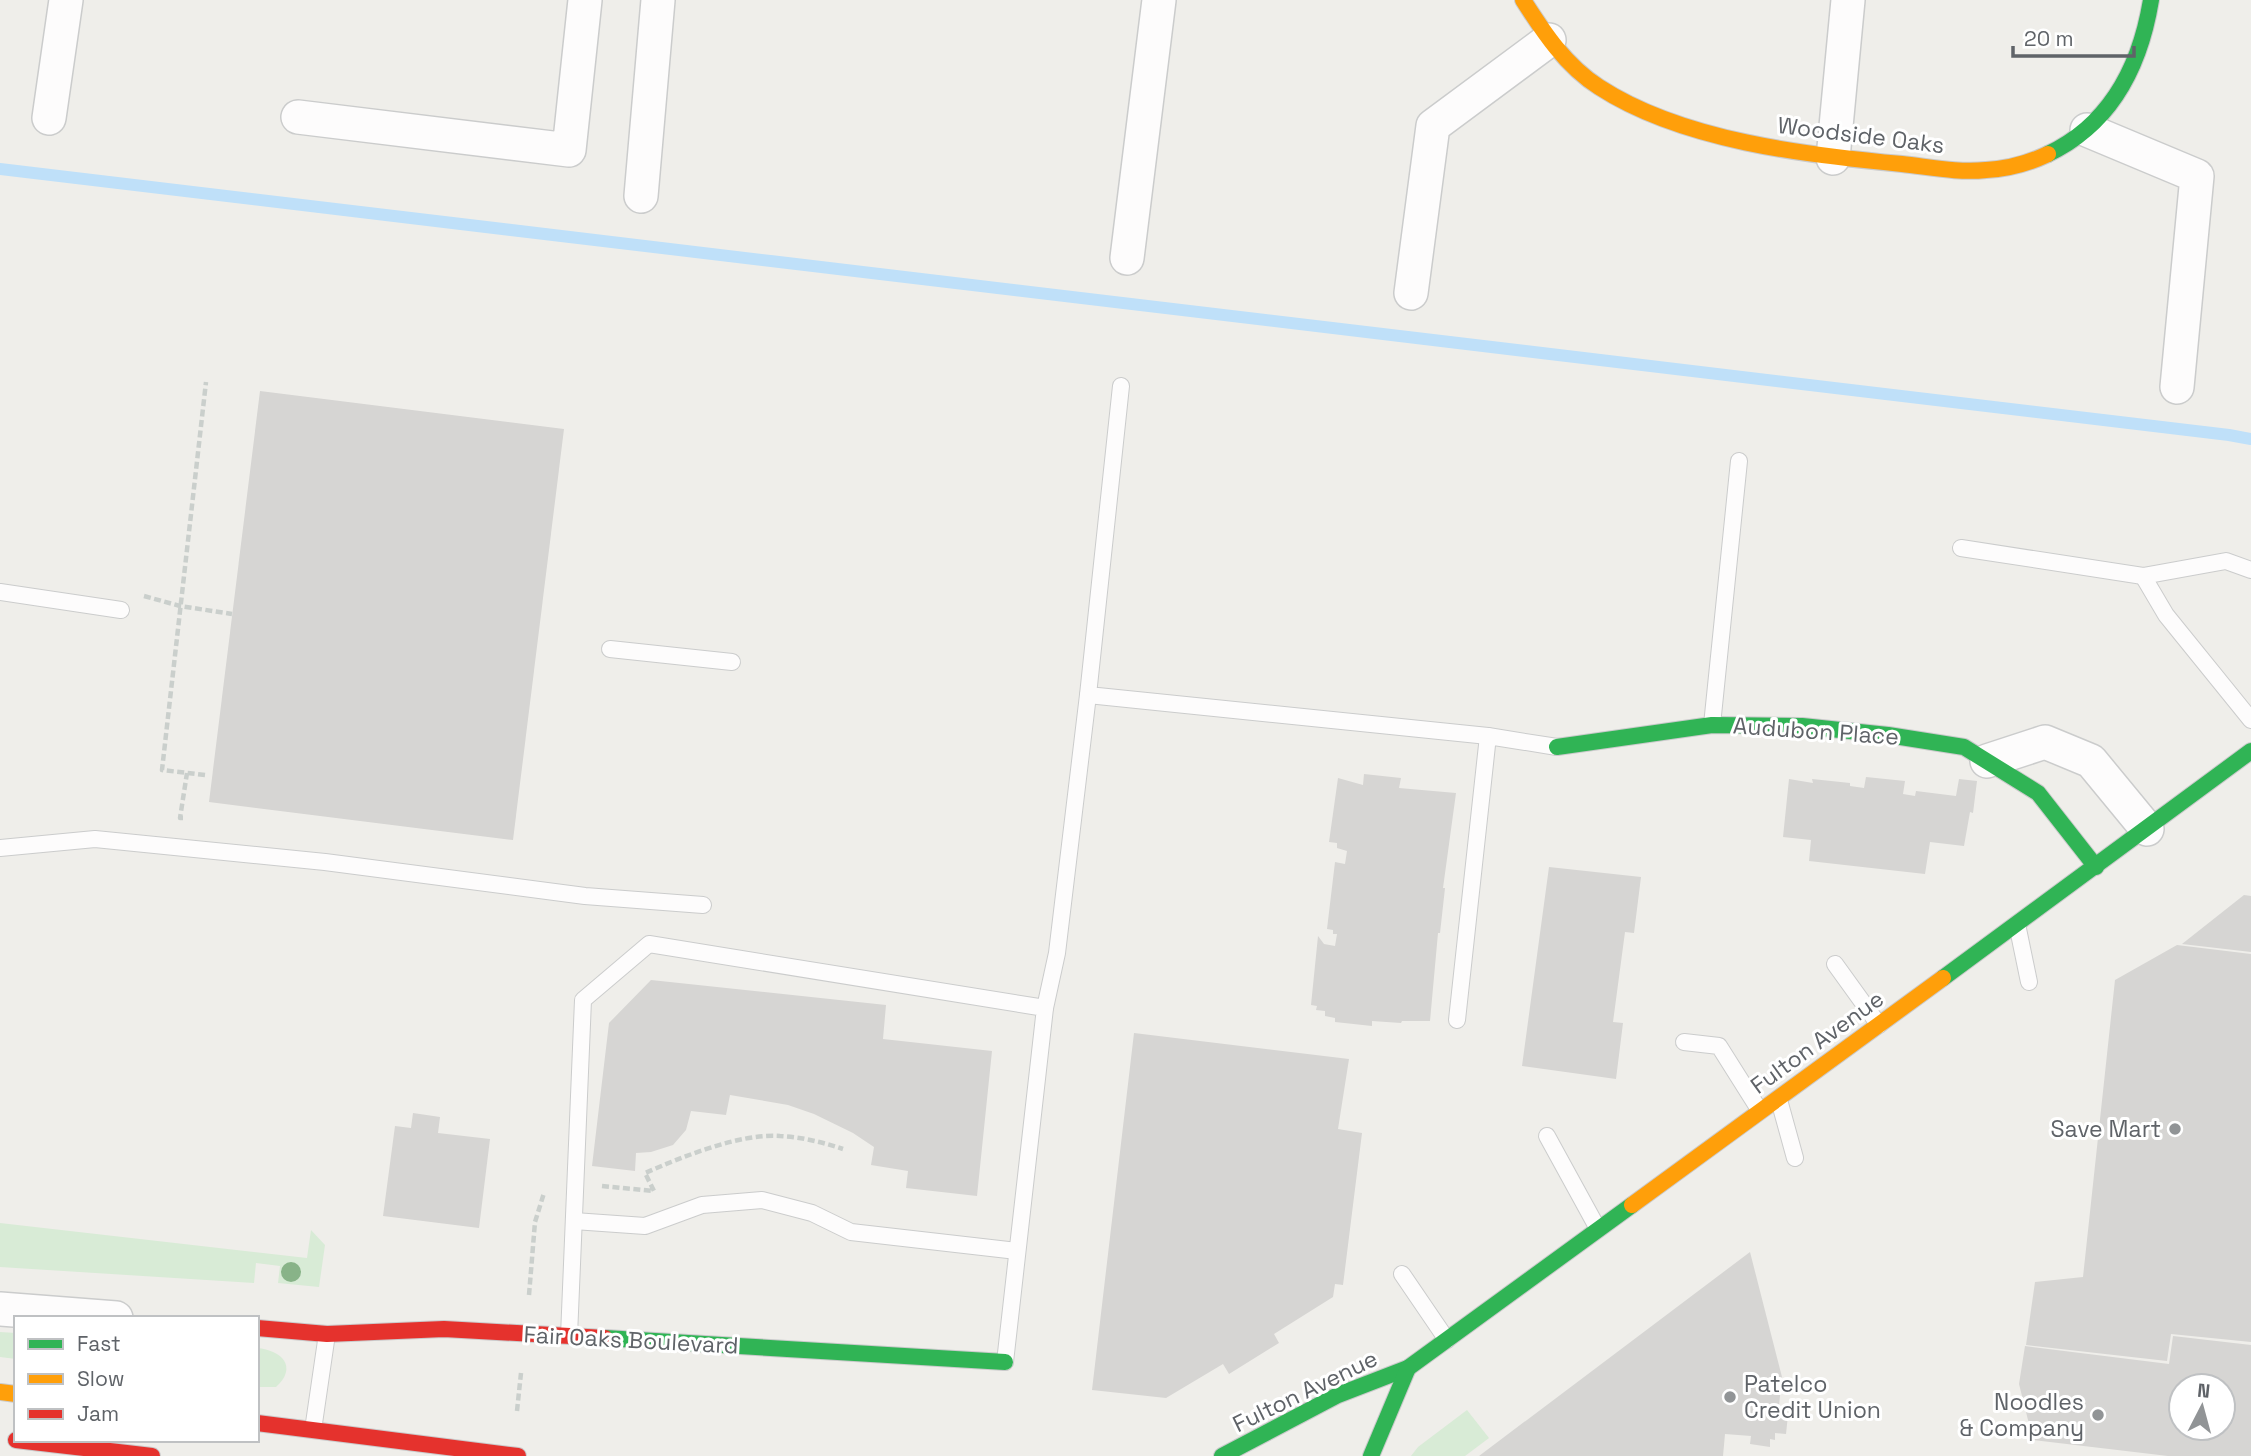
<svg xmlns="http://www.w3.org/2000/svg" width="2251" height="1456" viewBox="0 0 2251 1456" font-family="'Space Grotesk',sans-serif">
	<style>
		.grass { fill: #d8ebd6 }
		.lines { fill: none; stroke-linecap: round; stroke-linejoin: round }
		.stream { stroke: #bfe0f9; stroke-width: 12 }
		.building { fill: #d6d5d3; fill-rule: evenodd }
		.lane-casing { stroke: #cbcccc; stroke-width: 18 }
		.street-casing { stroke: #cbcccc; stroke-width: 36 }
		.fast-casing { stroke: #cacacb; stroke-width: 18 }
		.slow-casing { stroke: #cacacb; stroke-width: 18 }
		.jam-casing { stroke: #cacacb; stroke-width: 18 }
		.path { stroke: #cacfcc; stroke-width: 4.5; stroke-dasharray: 7 3.5; stroke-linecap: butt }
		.lane { stroke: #fdfcfc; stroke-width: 16 }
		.street { stroke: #fdfcfc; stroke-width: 33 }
		.fast { stroke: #30b455; stroke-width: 16 }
		.slow { stroke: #ff9f0a; stroke-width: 16 }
		.jam { stroke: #e5322d; stroke-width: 16 }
		.tree { fill: #88b388 }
		.poi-dot { fill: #919496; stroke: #fff; stroke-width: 2.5 }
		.labels { text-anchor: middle; stroke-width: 6; stroke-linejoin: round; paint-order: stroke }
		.street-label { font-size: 23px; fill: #5f6368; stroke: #fff }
		.poi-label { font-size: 23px; fill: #5f6368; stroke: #fff; text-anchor: end }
	</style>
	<rect width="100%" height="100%" fill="#efeeea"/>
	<g class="grass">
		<polygon points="0,1223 307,1258 311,1230 325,1245 319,1287 278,1283 280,1266 256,1263 254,1283 0,1267"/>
		<polygon points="0,1332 16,1333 16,1359 0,1357"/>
		<path d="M257,1348C282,1350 298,1367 276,1387H257Z"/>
		<polygon points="1467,1410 1489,1438 1465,1456 1411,1456 1418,1447"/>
	</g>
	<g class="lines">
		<polyline class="stream" points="0,169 2229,435 2251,439"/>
	</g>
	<g class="building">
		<polygon points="260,391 564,429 513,840 209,802"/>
		<polygon points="1364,774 1401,778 1399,788 1456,793 1443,888 1445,888 1440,933 1438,933 1430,1021 1402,1021 1401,1023 1372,1021 1372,1026 1335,1022 1335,1018 1325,1016 1325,1011 1316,1010 1317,1006 1311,1005 1318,936 1324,944 1335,946 1337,934 1333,934 1333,930 1327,929 1335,862 1345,864 1347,851 1337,848 1337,843 1329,842 1338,778 1363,785"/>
		<polygon points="1866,777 1905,781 1903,794 1915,796 1916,791 1956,796 1959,779 1977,781 1973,813 1970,812 1964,846 1930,842 1925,874 1809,861 1811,840 1783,837 1789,779 1813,783 1812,779 1850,783 1850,786 1864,788"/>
		<polygon points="1549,867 1641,877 1634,933 1625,932 1613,1022 1623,1023 1616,1079 1522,1066"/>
		<polygon points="2244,895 2251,896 2251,952 2182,944"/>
		<polygon points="2177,945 2251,954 2251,1342 2171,1334 2167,1361 2026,1345 2035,1282 2083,1277 2115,980"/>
		<polygon points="651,980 886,1005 883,1039 992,1051 977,1196 906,1188 908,1171 871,1165 874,1147 853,1133 814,1114 788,1105 730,1095 726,1115 691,1111 686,1130 673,1145 651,1152 636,1153 635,1171 592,1166 609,1023"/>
		<polygon points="1134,1033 1349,1059 1338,1129 1362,1133 1343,1285 1335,1284 1333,1297 1274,1334 1279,1343 1229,1374 1223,1364 1166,1398 1092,1390"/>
		<polygon points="413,1113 440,1117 438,1133 490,1139 479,1228 383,1216 395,1126 411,1128"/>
		<polygon points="1750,1252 1782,1377 1778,1415 1788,1415 1786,1434 1775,1433 1775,1440 1770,1439 1770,1447 1750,1444 1751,1436 1725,1434 1723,1456 1479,1456"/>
		<path d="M2173,1336L2251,1345V1456H2168L2033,1440L2019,1384L2025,1346L2169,1364ZM2181,1386H2223V1428H2181Z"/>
	</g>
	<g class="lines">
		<defs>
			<g id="lane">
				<polyline points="1121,386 1088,695 1488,736"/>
				<polyline points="1961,548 2143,576 2226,561 2251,570"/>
				<polyline points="2143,576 2166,615 2251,720"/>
				<polyline points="0,592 121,610"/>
				<polyline points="610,649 732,662"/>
				<polyline points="1712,725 1739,461"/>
				<polyline points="0,848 95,839 325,862 585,896 703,905"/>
				<polyline points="2017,924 2029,982"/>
				<polyline points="1835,964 1879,1025"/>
				<polyline points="1045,1008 1057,953 1088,695"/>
				<polyline points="1457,1020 1488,736 1557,747"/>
				<polyline points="1684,1042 1719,1046 1760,1111"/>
				<polyline points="1779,1100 1795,1158"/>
				<polyline points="1547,1136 1598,1229"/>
				<polyline points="574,1221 645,1226 702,1205 762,1200 812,1213 851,1232 1017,1251"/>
				<polyline points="1402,1274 1447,1340"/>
				<polyline points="569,1336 583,1000 649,944 1045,1008 1005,1362"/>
				<polyline points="313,1430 327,1334"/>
			</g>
			<g id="street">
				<polyline points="298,117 569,150 585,0"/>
				<polyline points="49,118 66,0"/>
				<polyline points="2087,130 2197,176 2177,387"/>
				<polyline points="1833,158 1848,0"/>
				<polyline points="641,196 658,0"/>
				<polyline points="1127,258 1159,0"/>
				<polyline points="1411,293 1433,126 1549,40"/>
				<polyline points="1987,761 2045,742 2091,761 2147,829"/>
				<polyline points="0,1309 116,1318"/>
			</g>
			<g id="fast">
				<path d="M2048,154C2111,124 2140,67 2151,0"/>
				<polyline points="1557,747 1712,725 1802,726 1888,735 1964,747 2038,793 2096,867"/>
				<polyline points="1943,978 2251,751"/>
				<polyline points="605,1338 1005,1362"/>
				<polyline points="1222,1456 1338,1395 1408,1368 1632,1205"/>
				<polyline points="1371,1456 1408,1368"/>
			</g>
			<g id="slow">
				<path d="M1523,0C1544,33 1566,66 1599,87C1682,141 1806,155 1902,164C1930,167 1958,173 1986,170C2008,169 2029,163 2048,154"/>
				<polyline points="1632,1205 1943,978"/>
				<polyline points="0,1392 16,1394"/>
			</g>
			<g id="jam">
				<polyline points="257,1328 327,1334 444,1329 605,1338"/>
				<polyline points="257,1423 518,1456"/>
				<polyline points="16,1440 152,1456"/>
			</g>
		</defs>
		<use href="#lane" class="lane-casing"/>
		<use href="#street" class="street-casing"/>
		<use href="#fast" class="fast-casing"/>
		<use href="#slow" class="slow-casing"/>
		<use href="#jam" class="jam-casing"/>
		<g class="path">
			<polyline points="144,596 180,606 232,614"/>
			<polyline points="205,775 162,770 206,382"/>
			<polyline points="183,818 180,818 187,773"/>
			<path d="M602,1186L654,1191L645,1173C682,1157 740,1133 780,1136C801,1137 822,1142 843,1149"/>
			<polyline points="529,1295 535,1222 544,1193"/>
			<polyline points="517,1411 521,1373"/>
		</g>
		<use href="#lane" class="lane"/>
		<use href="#street" class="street"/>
		<use href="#fast" class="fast"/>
		<use href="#slow" class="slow"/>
		<use href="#jam" class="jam"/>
	</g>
	<circle class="tree" cx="291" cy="1272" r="10"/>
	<g class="poi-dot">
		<circle cx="2175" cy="1129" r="7"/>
		<circle cx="1730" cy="1397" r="7"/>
		<circle cx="2098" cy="1415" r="7"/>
	</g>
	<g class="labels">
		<g class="street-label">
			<text transform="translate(1861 135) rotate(7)" y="8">Woodside Oaks</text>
			<text transform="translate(1816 731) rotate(4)" y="8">Audubon Place</text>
			<text transform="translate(1817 1042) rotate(-36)" y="8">Fulton Avenue</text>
			<text transform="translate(631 1340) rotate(3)" y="8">Fair Oaks Boulevard</text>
			<text transform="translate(1305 1391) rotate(-26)" y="8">Fulton Avenue</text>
		</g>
		<g class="poi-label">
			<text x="2161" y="1137">Save Mart</text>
			<text x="1744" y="1392" text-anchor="start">Patelco<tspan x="1744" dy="26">Credit Union</tspan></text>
			<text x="2084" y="1410">Noodles<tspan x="2084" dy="26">&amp; Company</tspan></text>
		</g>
	</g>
	<rect x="14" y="1316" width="245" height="126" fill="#ffffff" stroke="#bfc1c3" stroke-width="2"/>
	<rect x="28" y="1339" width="35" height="10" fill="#30b455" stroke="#bfc1c3" stroke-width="2"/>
	<text x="77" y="1351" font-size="21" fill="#5f6368">Fast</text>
	<rect x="28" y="1374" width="35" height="10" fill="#ff9f0a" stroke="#bfc1c3" stroke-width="2"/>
	<text x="77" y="1386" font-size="21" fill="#5f6368">Slow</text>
	<rect x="28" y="1409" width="35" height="10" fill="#e5322d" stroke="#bfc1c3" stroke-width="2"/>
	<text x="77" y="1421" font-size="21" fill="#5f6368">Jam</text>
	<g transform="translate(2202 1407) rotate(6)"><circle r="33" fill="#ffffff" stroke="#bfc1c3" stroke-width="2"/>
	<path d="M0-5L12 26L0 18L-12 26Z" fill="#919496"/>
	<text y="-10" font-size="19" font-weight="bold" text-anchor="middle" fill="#5f6368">N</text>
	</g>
	<path d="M2013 46v10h121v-10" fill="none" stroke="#5f6368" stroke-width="3.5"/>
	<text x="2024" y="46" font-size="21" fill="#5f6368" stroke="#ffffff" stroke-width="5" paint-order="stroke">20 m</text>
</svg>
